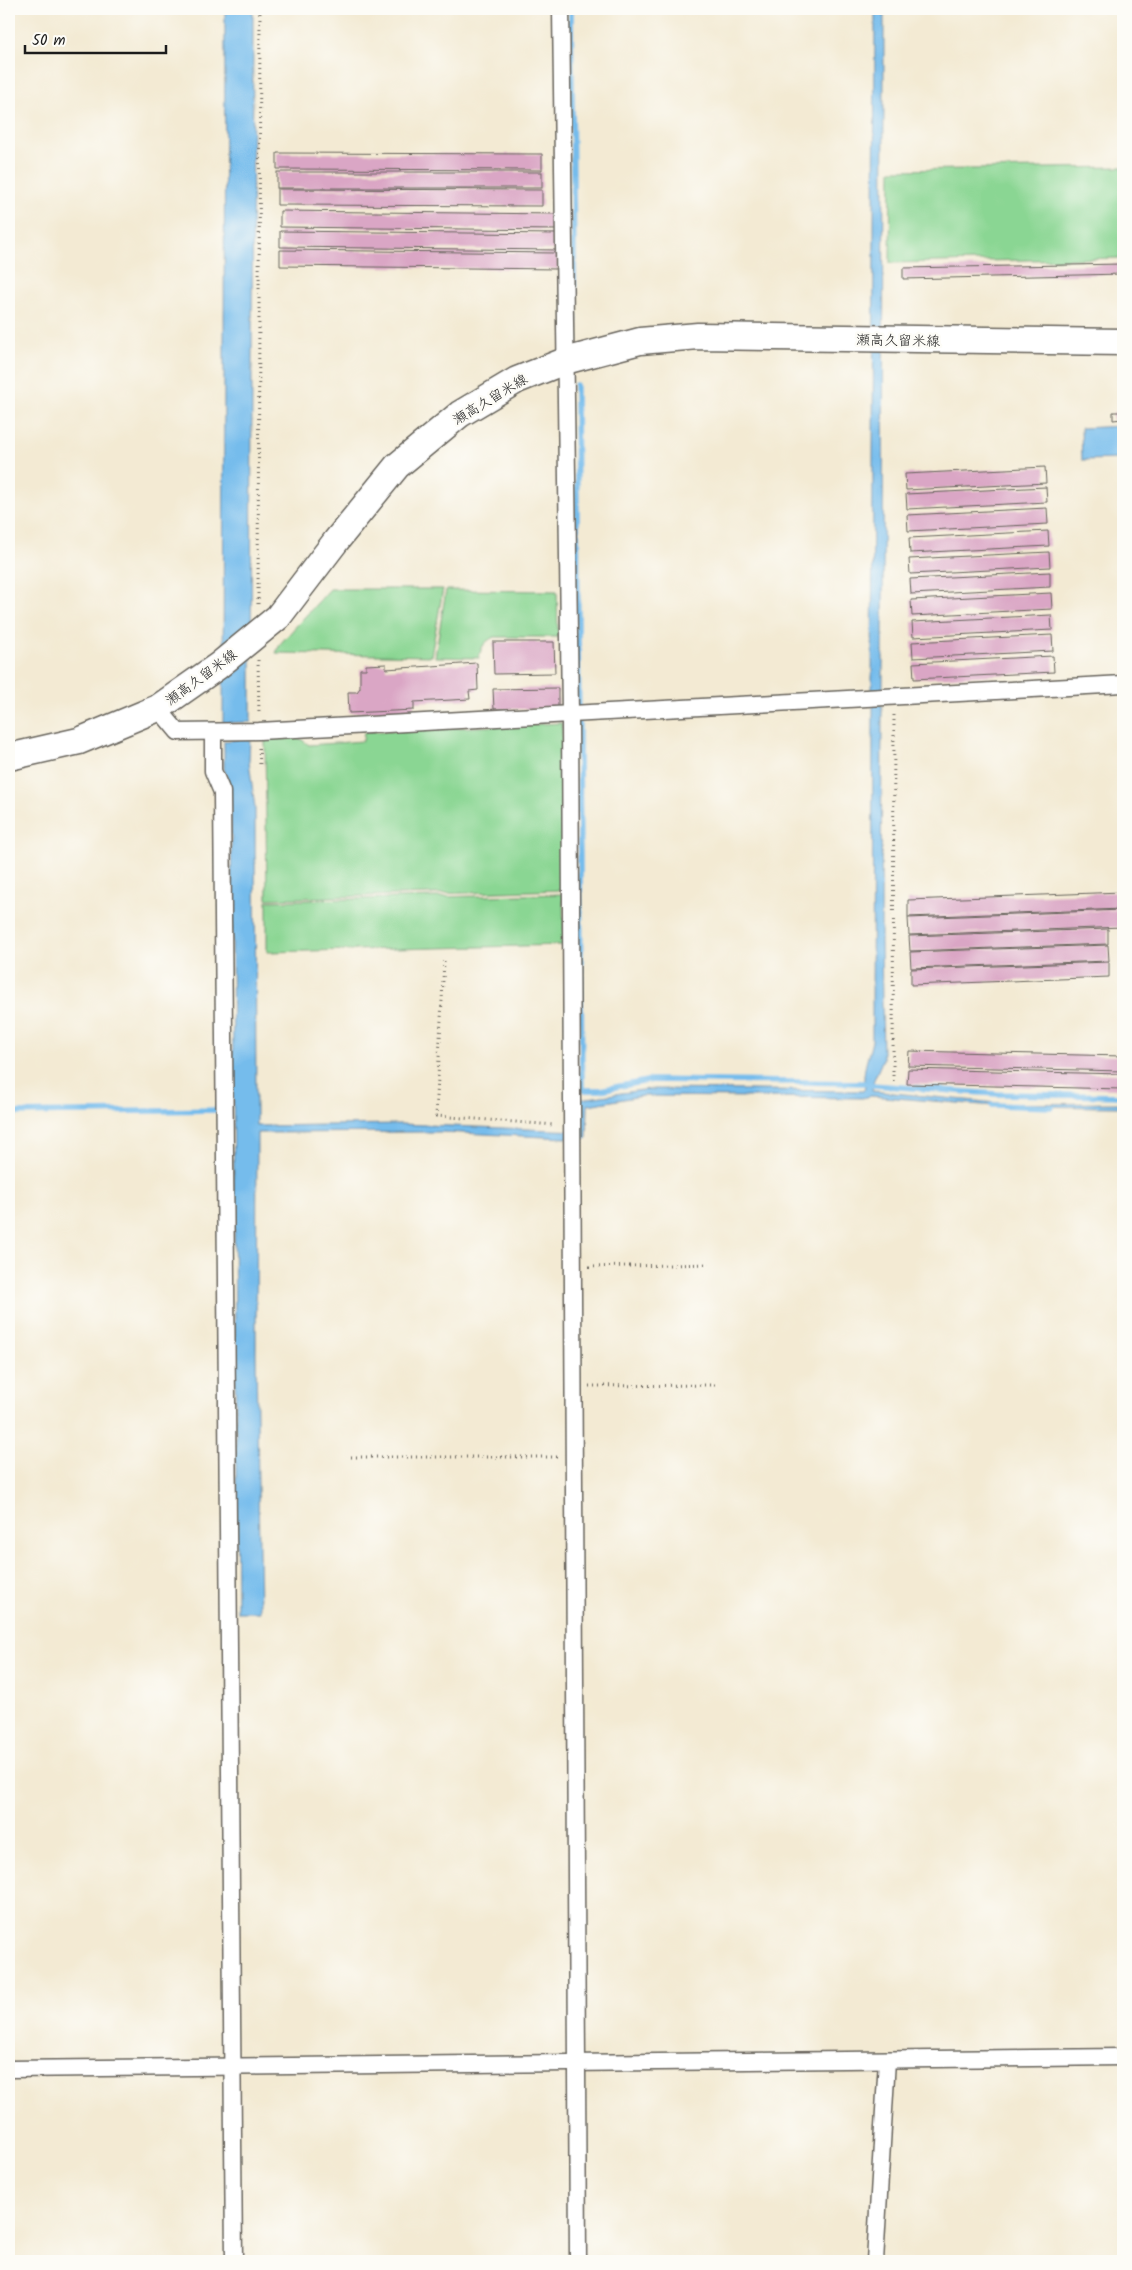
<svg xmlns="http://www.w3.org/2000/svg" width="1132" height="2270" viewBox="0 0 1132 2270" font-family="Kalam,'Klee One',sans-serif">
	<style>
		.green { fill: #8ad693; stroke: #537958 }
		.water { fill: #74bcec; stroke: #486c84 }
		.lines { fill: none; stroke-linecap: round; stroke-linejoin: round }
		.stream { stroke: #74bcec; stroke-width: 5.5 }
		.building { fill: #daa6c5 }
		.street-casing { stroke: #67645c; stroke-width: 19 }
		.primary-casing { stroke: #67645c; stroke-width: 29 }
		.path { stroke: #67645c; stroke-width: 3; stroke-dasharray: 1 4; stroke-linecap: butt }
		.street { stroke: #fff; stroke-width: 16 }
		.primary { stroke: #fff; stroke-width: 26 }
		.labels { text-anchor: middle; stroke-width: 5; stroke-linejoin: round; paint-order: stroke }
		.street-label { font-size: 14px; fill: #1c1c1c; stroke: #fdfcf7 }
	</style>
	<rect width="100%" height="100%" fill="#fdfcf7"/>
	<filter id="ink" filterUnits="userSpaceOnUse"><feTurbulence type="fractalNoise" baseFrequency=".02" numOctaves="2"/><feDisplacementMap in="SourceGraphic" scale="10" xChannelSelector="R" yChannelSelector="G"/><feConvolveMatrix kernelMatrix="1 2 1 2 8 2 1 2 1" color-interpolation-filters="sRGB"/></filter>
	<filter id="wash" filterUnits="userSpaceOnUse"><feTurbulence type="fractalNoise" baseFrequency=".0096" numOctaves="4" result="noise"/><feDisplacementMap in="SourceGraphic" scale="20" xChannelSelector="R" yChannelSelector="G"/><feGaussianBlur stdDeviation="1.12" result="paint"/><feColorMatrix in="noise" values="0 0 0 0 0 0 0 0 0 0 0 0 0 0 0 0 0 1.4 0 .05"/><feComposite in="paint" operator="in"/></filter>
	<g filter="url(#wash)">
		<rect width="100%" height="100%" fill="#f3ead3"/>
		<g class="green">
			<polygon points="1123,167 1123,258 890,263 891,170"/>
			<polygon points="330,589 443,589 431,656 276,653 280,644"/>
			<path d="M446,590L557,591L558,637H494C484,642 481,647 479,658L435,657Z"/>
			<polygon points="562,723 564,890 267,899 265,737 298,737 309,745 363,741 364,732"/>
			<polygon points="563,894 564,945 267,952 267,901"/>
		</g>
		<g class="water">
			<polygon points="225,9 253,9 251,722 223,723"/>
			<polygon points="875,9 884,9 883,690 872,690"/>
			<polygon points="1123,426 1123,459 1082,460 1081,428"/>
			<path d="M873,705H882L881,942L883,1059L873,1082L872,1091L1007,1104L1123,1103V1107L994,1106L871,1096L862,1098L642,1096L588,1105L587,1139L440,1132L257,1133L256,1354L260,1612H237L231,808L230,787L224,769V741L250,738L249,761L255,808L256,1126L400,1124L579,1131L581,1099L649,1089L863,1091L865,1088C861,1072 869,1056 872,1041Z"/>
		</g>
		<g class="lines">
			<g class="stream">
				<polyline points="571,9 575,341"/>
				<polyline points="576,385 582,1090 600,1090 652,1080 865,1083"/>
				<polyline points="872,1085 997,1094 1123,1096"/>
				<polyline points="992,1105 1052,1107"/>
				<polyline points="9,1113 223,1110"/>
			</g>
		</g>
		<g id="blocks">
			<g class="building">
				<polygon points="277,153 542,154 542,170 277,169"/>
				<rect x="277" y="172" width="265" height="16"/>
				<polygon points="277,189 542,190 542,206 277,205"/>
				<polygon points="280,211 558,214 558,230 280,227"/>
				<polygon points="280,231 559,234 558,250 280,247"/>
				<polygon points="280,250 558,253 558,269 280,266"/>
				<polygon points="1123,264 1123,274 903,279 903,268"/>
				<polygon points="1113,412 1123,412 1123,419 1113,420"/>
				<polygon points="1045,467 1046,483 906,490 905,474"/>
				<polygon points="1046,487 1047,502 907,509 906,494"/>
				<polygon points="1047,508 1048,524 908,531 907,515"/>
				<polygon points="1048,531 1049,546 910,553 909,538"/>
				<polygon points="1049,552 1050,567 910,574 909,559"/>
				<polygon points="1050,572 1050,587 911,594 910,579"/>
				<polygon points="1051,593 1052,609 912,616 911,600"/>
				<polygon points="1051,615 1052,630 913,637 912,622"/>
				<polygon points="1052,635 1053,651 913,658 912,642"/>
				<polygon points="493,642 554,642 555,673 494,674"/>
				<polygon points="1053,656 1054,672 914,679 913,663"/>
				<polygon points="477,663 478,690 469,691 470,699 414,702 414,710 349,713 348,692 357,692 360,688 360,669 366,669 366,665 386,664 386,669"/>
				<polygon points="558,688 558,709 494,709 493,689"/>
				<polygon points="1122,892 1122,909 908,917 908,900"/>
				<polygon points="1122,910 1123,927 909,935 908,918"/>
				<polygon points="1108,929 1108,944 910,951 909,936"/>
				<polygon points="1108,945 1109,961 911,968 910,952"/>
				<polygon points="1109,962 1109,977 911,985 911,969"/>
				<polygon points="909,1051 1123,1056 1123,1071 908,1066"/>
				<polygon points="908,1069 1123,1074 1123,1089 907,1084"/>
			</g>
		</g>
	</g>
	<g filter="url(#ink)">
		<use href="#blocks" fill-opacity="0" stroke="#67645c" stroke-width="1"/>
		<g class="lines">
			<defs>
				<g id="street">
					<polyline points="561,9 570,714 578,2261"/>
					<polyline points="158,708 178,732 259,731 1123,684"/>
					<polyline points="213,732 213,771 222,792 234,2261"/>
					<polyline points="9,2069 1123,2057"/>
					<polyline points="875,2261 887,2060"/>
				</g>
				<polyline id="primary" points="9,757 79,741 158,708 218,666 278,617 336,541 397,466 460,414 517,380 565,361 640,341 698,336 1123,342"/>
			</defs>
			<use href="#street" class="street-casing"/>
			<use href="#primary" class="primary-casing"/>
			<g class="path">
				<polyline points="258,604 260,9"/>
				<polyline points="258,660 259,714"/>
				<polyline points="259,748 260,765"/>
				<polyline points="444,961 436,1116 555,1125"/>
				<polyline points="893,1081 894,712"/>
				<polyline points="589,1267 709,1264"/>
				<polyline points="589,1386 718,1385"/>
				<polyline points="351,1457 558,1457"/>
			</g>
			<use href="#street" class="street"/>
			<use href="#primary" class="primary"/>
		</g>
	</g>
	<g class="labels">
		<g class="street-label">
			<text transform="translate(898 340) rotate(1)" y="5">瀬高久留米線</text>
			<text transform="translate(490 399) rotate(-31)" y="5">瀬高久留米線</text>
			<text transform="translate(201 677) rotate(-36)" y="5">瀬高久留米線</text>
		</g>
	</g>
	<rect width="1132" height="2270" fill="none" stroke="#fdfcf7" stroke-width="30"/>
	<path d="M25 45v8h141v-8" fill="none" stroke="#1c1c1c" stroke-width="2.5"/>
	<text x="32" y="45" font-size="15" fill="#1c1c1c" stroke="#fdfcf7" stroke-width="4" paint-order="stroke">50 m</text>
</svg>
